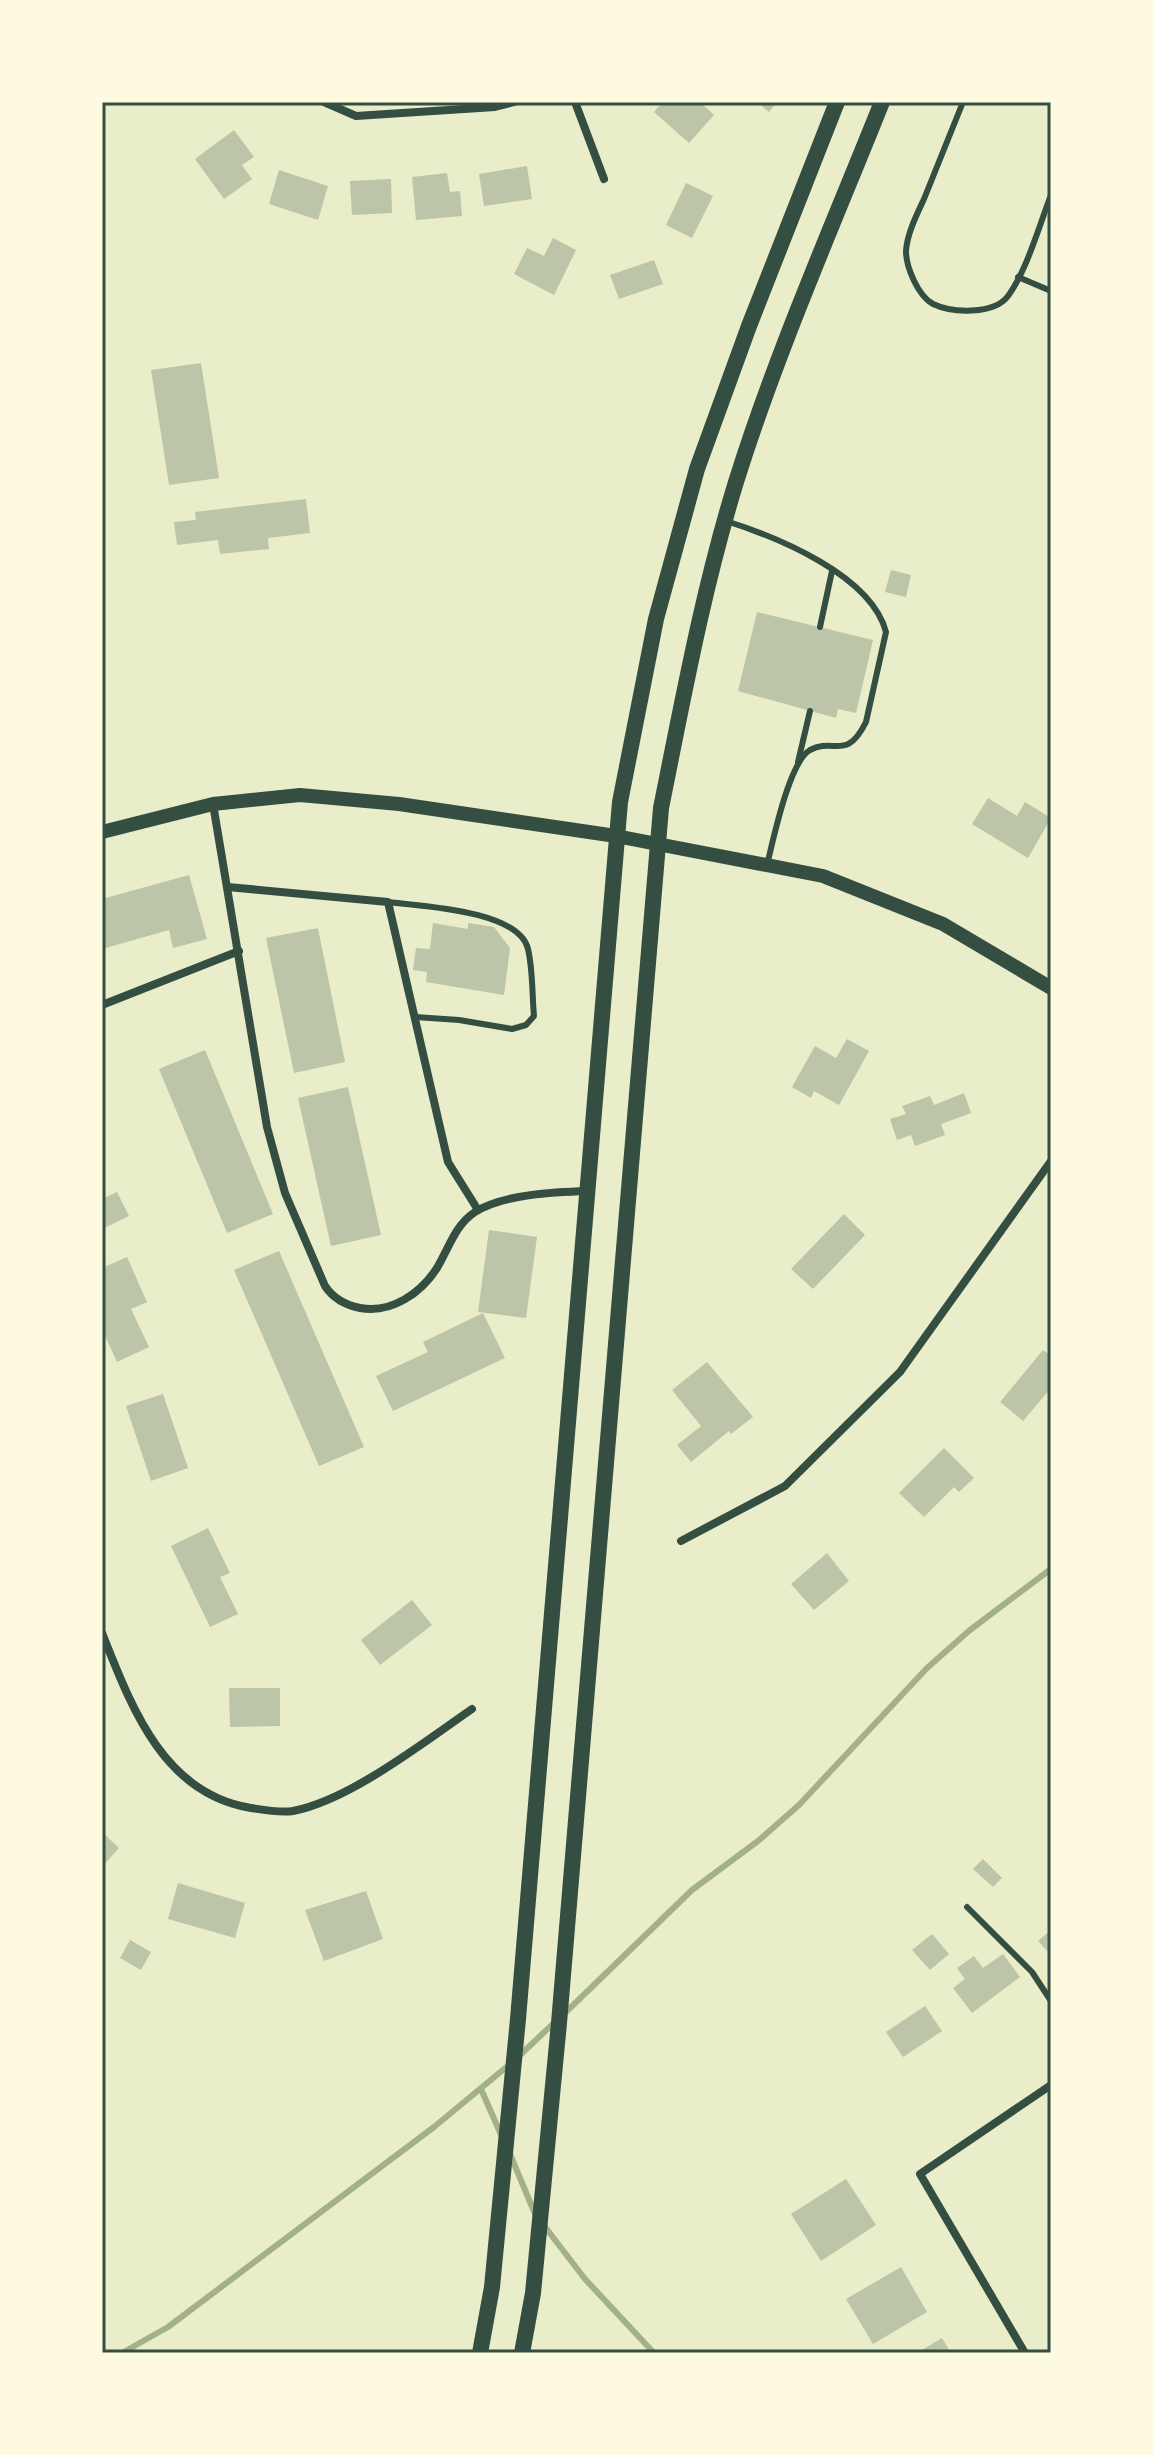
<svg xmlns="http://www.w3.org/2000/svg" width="1153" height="2455" viewBox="0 0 1153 2455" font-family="'Varela Round',sans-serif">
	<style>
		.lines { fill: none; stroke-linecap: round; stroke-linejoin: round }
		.stream { stroke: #a3b18a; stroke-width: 6 }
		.building { fill: #bcc5a7 }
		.service { stroke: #344e41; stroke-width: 6 }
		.minor { stroke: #344e41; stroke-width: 8 }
		.tertiary { stroke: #344e41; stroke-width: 14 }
		.secondary { stroke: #344e41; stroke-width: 16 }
		.neatline { fill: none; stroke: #344e41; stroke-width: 3 }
	</style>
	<rect width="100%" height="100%" fill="#e9edc9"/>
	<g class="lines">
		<g class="stream">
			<polyline points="565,2013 692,1890 758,1841 799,1805 927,1668 970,1630 1051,1569"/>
			<polyline points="518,2057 556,2021"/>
			<polyline points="481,2089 502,2137"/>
			<polyline points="510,2154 535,2214"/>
			<polyline points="542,2223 585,2279 654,2353"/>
			<polyline points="122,2353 168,2327 434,2127 510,2064"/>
		</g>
	</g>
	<g class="building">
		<polygon points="663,102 700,102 714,115 689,143 654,112"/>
		<polygon points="757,102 777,102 769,112"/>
		<polygon points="234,130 254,157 242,165 252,179 224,199 195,159"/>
		<polygon points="527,166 532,199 484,206 479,174"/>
		<polygon points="279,170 328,186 318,220 269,204"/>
		<polygon points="447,173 450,192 460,191 462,216 416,220 412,177"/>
		<polygon points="391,179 392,213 352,215 350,181"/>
		<polygon points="686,183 713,196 692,238 666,225"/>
		<polygon points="553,238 576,250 554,295 514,274 527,248 544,256"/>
		<polygon points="654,260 663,284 619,299 610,275"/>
		<polygon points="201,363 219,478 169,485 151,370"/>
		<polygon points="306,499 310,533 268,538 269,549 220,554 218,540 177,545 174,522 196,520 195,512"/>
		<polygon points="891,570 911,575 906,597 885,592"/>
		<polygon points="757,612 873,640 856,713 838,709 836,718 738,691"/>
		<polygon points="988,798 1017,816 1025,802 1051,818 1028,858 972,824"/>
		<polygon points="189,875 207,939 173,948 169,930 102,949 102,899"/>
		<polygon points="433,923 468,929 468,923 494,927 510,948 504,995 426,982 427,972 413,970 416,948 430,949"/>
		<polygon points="318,928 345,1062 294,1073 266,938"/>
		<polygon points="847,1039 869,1051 839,1105 814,1091 811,1098 792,1087 815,1046 836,1058"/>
		<polygon points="205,1050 273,1214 227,1233 159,1069"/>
		<polygon points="348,1087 381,1235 331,1246 298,1098"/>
		<polygon points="964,1093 971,1113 941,1124 945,1135 915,1146 911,1135 897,1140 890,1119 906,1114 902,1106 930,1096 934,1105"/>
		<polygon points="117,1192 129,1216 102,1229 102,1199"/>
		<polygon points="844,1214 865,1235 813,1289 791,1269"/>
		<polygon points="489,1230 537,1237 526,1318 478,1312"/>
		<polygon points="279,1251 364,1447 319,1466 234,1270"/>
		<polygon points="127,1257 147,1302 131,1309 149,1347 117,1362 102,1329 104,1307 102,1268"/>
		<polygon points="483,1313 505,1358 393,1411 376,1376 428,1352 423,1342"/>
		<polygon points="1043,1350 1051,1356 1051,1388 1023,1421 1000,1402"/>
		<polygon points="707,1362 753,1417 731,1434 729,1431 691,1462 677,1445 701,1426 672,1390"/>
		<polygon points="163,1394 188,1468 151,1481 126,1406"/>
		<polygon points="944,1448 974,1478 959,1492 954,1487 924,1517 899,1493"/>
		<polygon points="208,1528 230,1573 220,1577 238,1614 210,1627 171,1546"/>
		<polygon points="827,1553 849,1581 814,1610 791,1584"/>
		<polygon points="412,1600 432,1625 380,1665 361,1640"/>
		<polygon points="229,1688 280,1688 280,1726 230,1727"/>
		<polygon points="102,1832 119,1848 102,1867"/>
		<polygon points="983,1859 1002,1878 993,1887 973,1869"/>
		<polygon points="178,1883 245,1903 235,1938 168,1919"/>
		<polygon points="366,1891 383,1939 324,1961 305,1910"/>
		<polygon points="1051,1930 1051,1955 1038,1941"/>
		<polygon points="932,1934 949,1954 930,1970 912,1950"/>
		<polygon points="130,1940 151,1952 141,1970 120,1958"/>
		<polygon points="1003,1954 1020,1977 972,2013 953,1988 965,1979 957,1968 974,1956 983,1968"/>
		<polygon points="925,2006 942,2031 903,2057 886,2032"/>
		<polygon points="846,2179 876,2225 821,2261 791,2214"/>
		<polygon points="901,2267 927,2312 873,2344 846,2299"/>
		<polygon points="942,2338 951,2353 917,2353"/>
	</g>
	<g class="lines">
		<g class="service">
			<path d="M963,102C950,134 937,166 924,199C917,214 907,234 906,251C906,267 918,296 933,304C952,313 994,315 1008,296C1027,270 1039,226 1051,195"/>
			<polyline points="1018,277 1051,291"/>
			<path d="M726,521C777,537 871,575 886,632L866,722C846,762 834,737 810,750C789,762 773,841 767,865"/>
			<polyline points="820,627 832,571"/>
			<polyline points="798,762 810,711"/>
			<path d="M388,902C420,906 519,910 528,949C533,970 532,995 534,1016L526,1025L512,1029L459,1020L415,1017"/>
			<polyline points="967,1907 1032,1972 1051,2001"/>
		</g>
		<g class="minor">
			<polyline points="324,102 356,116 495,107 514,102"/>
			<polyline points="575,102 604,179"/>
			<path d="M213,804L267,1127L285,1193L325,1286C333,1298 345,1305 360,1308C391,1314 421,1293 437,1268C449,1248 455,1225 475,1212C504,1194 555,1192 589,1191"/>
			<polyline points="228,887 388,902 448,1162 478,1210"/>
			<polyline points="102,1005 239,951"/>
			<polyline points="681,1541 785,1486 900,1372 1051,1161"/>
			<path d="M102,1633C131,1706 163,1794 251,1808C264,1810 280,1813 293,1811C350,1800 424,1742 472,1709"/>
			<polyline points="1025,2353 920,2174 1051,2085"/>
		</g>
		<polyline class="tertiary" points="102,832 213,804 300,795 399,804 616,836 823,876 943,924 1051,988"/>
		<g class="secondary">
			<polyline points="480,2353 492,2287 518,2019 620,802 656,619 697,469 749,326 837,102"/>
			<path d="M522,2353L533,2293L559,2023L661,808C683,699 703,589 736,482C776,354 832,227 882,102"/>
		</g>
	</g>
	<rect width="1153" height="2455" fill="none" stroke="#fefae0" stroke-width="208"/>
	<rect x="104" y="104" width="945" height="2247" class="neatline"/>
</svg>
